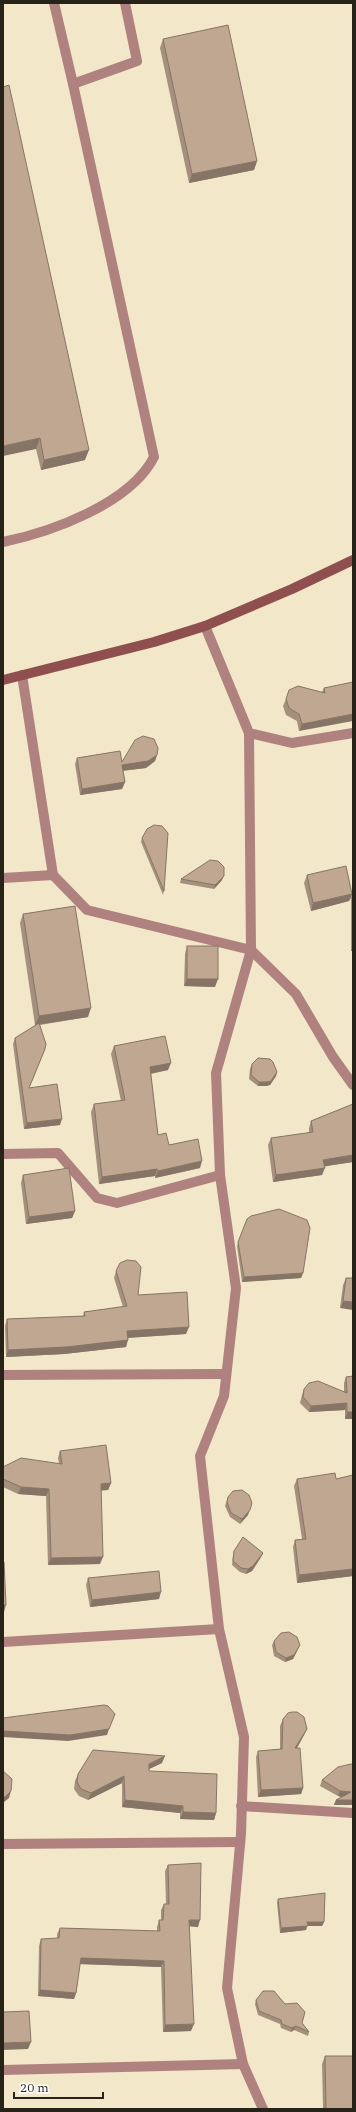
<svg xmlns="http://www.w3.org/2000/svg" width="356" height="2112" viewBox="0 0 356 2112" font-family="'IBM Plex Serif',serif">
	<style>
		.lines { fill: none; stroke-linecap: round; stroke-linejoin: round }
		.lane { stroke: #af817f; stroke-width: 10 }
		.street { stroke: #af817f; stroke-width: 10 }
		.secondary { stroke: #8f4f4e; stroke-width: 10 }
		.wall { fill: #a4907d }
		.shaded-wall { fill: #867566 }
		.building { fill: #bfa791; stroke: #867566 }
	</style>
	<rect width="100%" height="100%" fill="#f2e7c9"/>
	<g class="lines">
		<g class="lane">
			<polyline points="54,3 73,84 137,61 125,3"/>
			<path d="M3,542C51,532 130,504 154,457L73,84"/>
		</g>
		<g class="street">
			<polyline points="205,626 249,733 292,743 353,733"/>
			<polyline points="22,675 53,875 87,910 251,950 296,994 333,1057 353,1085"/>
			<polyline points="249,733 251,950 216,1073 220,1175 236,1288 224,1396 200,1456 219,1629 244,1737 241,1834 227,1988 243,2064 263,2109"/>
			<polyline points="3,878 53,875"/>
			<polyline points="3,1154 58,1153 97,1198 117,1203 220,1175"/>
			<polyline points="3,1375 226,1374"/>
			<polyline points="3,1642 219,1629"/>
			<polyline points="241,1806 353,1813"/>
			<polyline points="3,1844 239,1842"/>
			<polyline points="3,2070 243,2064"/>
		</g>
		<polyline class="secondary" points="3,680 154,642 205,626 292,589 353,560"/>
	</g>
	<g class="wall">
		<polygon points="163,39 257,161 254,170 189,183 160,48"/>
		<polygon points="3,87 85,460 41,470 36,449"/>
		<polygon points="353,682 299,731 297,721 286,715 283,706 286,699 322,692 324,688"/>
		<polygon points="157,755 155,761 146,768 123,771 125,782 122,789 80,795 75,764 77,758 122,762"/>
		<polygon points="142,838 164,891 163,895 141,842"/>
		<polygon points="307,875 352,893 353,889 353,951 351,951 351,898 349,901 311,911 304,883"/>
		<polygon points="181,879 222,880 214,889 180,883"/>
		<polygon points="23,914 88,1017 40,1025 45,1049 29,1088 60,1125 24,1129 13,1044 15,1038 37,1025 35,1025 20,923"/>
		<polygon points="187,946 215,987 184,986 185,954"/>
		<polygon points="114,1046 168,1070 151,1074 158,1135 169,1145 200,1168 155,1178 155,1176 99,1184 91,1112 94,1104 121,1101 111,1054"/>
		<polygon points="252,1064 277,1072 276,1076 270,1085 266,1086 258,1086 249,1079 250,1069"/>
		<polygon points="353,1104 353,1162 324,1166 322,1175 273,1182 268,1145 271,1138 309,1133 309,1128 311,1121"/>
		<polygon points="23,1175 75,1211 72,1218 26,1224 21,1183"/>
		<polygon points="247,1219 303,1273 301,1278 242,1282 237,1246"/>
		<polygon points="116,1271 138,1295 186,1334 128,1338 126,1347 64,1354 6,1357 5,1326 7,1319 83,1316 84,1312 123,1307 114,1278"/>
		<polygon points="346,1278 353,1278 340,1308 343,1285"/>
		<polygon points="353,1376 353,1419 345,1419 345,1410 309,1412 300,1403 302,1395 304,1389 344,1392 344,1383 346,1377"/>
		<polygon points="60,1451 111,1483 108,1490 101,1490 100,1564 48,1565 46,1496 18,1494 3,1487 3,1467 59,1464 58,1458"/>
		<polygon points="353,1475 353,1576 297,1583 293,1547 295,1540 302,1539 294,1486 297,1479 336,1479"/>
		<polygon points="228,1497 248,1515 240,1524 230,1517 225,1506"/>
		<polygon points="234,1551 263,1553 261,1557 252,1571 246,1574 240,1572 232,1565 233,1555"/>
		<polygon points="88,1578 159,1599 90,1607 86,1585"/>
		<polygon points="274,1641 300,1645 293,1659 285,1662 274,1656 272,1645"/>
		<polygon points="283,1719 307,1729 304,1735 297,1748 303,1788 301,1794 258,1797 256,1757 258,1751 280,1749 280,1726"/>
		<polygon points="162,1763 149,1769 149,1771 216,1813 214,1820 180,1819 180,1813 122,1807 122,1783 88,1800 79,1796 74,1789 75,1781 78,1774"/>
		<polygon points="353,1764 353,1805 334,1805 336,1800 341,1797 338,1796 320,1786 322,1780"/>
		<polygon points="168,1865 198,1927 189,1926 191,2031 163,2032 161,1967 80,1964 76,1993 74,1999 38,1996 39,1946 41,1939 57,1939 57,1934 60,1928 157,1931 157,1927 159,1920 161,1920 161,1910 164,1904 166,1904 165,1871"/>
		<polygon points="278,1899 324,1922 322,1926 307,1926 306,1930 280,1933 277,1903"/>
		<polygon points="256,2000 302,2023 309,2032 308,2036 294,2030 291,2032 281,2028 280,2024 258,2015 255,2004"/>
		<polygon points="325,2056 353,2109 323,2109 322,2064"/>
	</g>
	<g class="shaded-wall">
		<polygon points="257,161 254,170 189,183 192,174"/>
		<polygon points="40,438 36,449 3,456 3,446"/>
		<polygon points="89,450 85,460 41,470 44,460"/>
		<polygon points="353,714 353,721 299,731 302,724"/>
		<polygon points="157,755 155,761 146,768 119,771 122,765"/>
		<polygon points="125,782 122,789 80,795 82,789"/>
		<polygon points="224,876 222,880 214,889 215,885"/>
		<polygon points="352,894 349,901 311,911 313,903"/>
		<polygon points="353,945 353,951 351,951"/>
		<polygon points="187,979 218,979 215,987 184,986"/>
		<polygon points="91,1008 88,1017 35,1025 39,1016"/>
		<polygon points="171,1063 168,1070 147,1074 150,1067"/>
		<polygon points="277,1072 276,1076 270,1085 266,1086 258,1086 259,1082"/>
		<polygon points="62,1119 60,1125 24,1129 27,1123"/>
		<polygon points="353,1155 353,1162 321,1167 323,1160"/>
		<polygon points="202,1161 200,1168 155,1178 158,1171"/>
		<polygon points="325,1168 322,1175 273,1182 276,1175"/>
		<polygon points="157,1169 155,1176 99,1184 102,1177"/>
		<polygon points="75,1211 72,1218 26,1224 29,1217"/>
		<polygon points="303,1273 301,1278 242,1282 244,1277"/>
		<polygon points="343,1301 353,1302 353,1310 340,1308"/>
		<polygon points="189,1327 186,1334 124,1338 127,1331"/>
		<polygon points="128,1340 126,1347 64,1354 6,1357 8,1350"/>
		<polygon points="347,1403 345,1410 309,1412 311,1406"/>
		<polygon points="347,1412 353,1412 353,1419 345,1419"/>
		<polygon points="111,1483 108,1490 98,1491 101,1484"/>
		<polygon points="21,1487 49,1489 46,1496 18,1494"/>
		<polygon points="250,1510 248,1515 240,1524 242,1519"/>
		<polygon points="263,1553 261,1557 252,1571 246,1574 248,1569"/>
		<polygon points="103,1557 100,1564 48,1565 51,1558"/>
		<polygon points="353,1569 353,1576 297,1583 299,1575"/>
		<polygon points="161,1592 159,1599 90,1607 92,1600"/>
		<polygon points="3,1605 6,1605 4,1612 3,1612"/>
		<polygon points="300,1645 293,1659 285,1662 286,1658"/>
		<polygon points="109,1729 107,1735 68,1741 3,1737 3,1731"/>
		<polygon points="307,1729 304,1735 293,1755 295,1748"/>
		<polygon points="165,1756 162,1763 147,1770 149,1764"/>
		<polygon points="124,1776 122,1783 88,1800 91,1793"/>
		<polygon points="303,1788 301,1794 258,1797 261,1790"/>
		<polygon points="11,1791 9,1798 3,1803 3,1797"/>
		<polygon points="340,1791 351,1792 349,1798 338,1796"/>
		<polygon points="125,1800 183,1806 180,1813 122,1807"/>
		<polygon points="336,1800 353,1800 353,1805 334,1805"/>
		<polygon points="183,1812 216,1813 214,1820 180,1819"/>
		<polygon points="189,1920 200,1920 198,1927 186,1926"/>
		<polygon points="307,1922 324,1922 322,1926 307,1926 306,1930 280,1933 281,1928"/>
		<polygon points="81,1958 164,1961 161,1967 78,1964"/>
		<polygon points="40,1990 76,1993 74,1999 38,1996"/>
		<polygon points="194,2024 191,2031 163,2032 165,2025"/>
		<polygon points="296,2026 294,2030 291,2032 292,2028"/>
		<polygon points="31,2042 28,2049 3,2050 3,2043"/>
	</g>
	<g class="building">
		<polygon points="228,25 257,161 192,174 163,39"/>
		<polygon points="9,85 89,450 44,460 40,438 3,446 3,87"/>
		<polygon points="353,682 353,714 302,724 299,714 289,708 286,699 289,690 298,686 325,693 324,688"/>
		<polygon points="143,736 154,739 158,748 157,755 148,761 122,765 125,782 82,789 77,758 120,751 122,762 135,740"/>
		<polygon points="154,825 162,826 168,833 164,891 142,838 147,829"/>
		<polygon points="210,860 218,861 224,867 224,876 215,885 181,879"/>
		<polygon points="346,866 352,894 313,903 307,875"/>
		<polygon points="75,906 91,1008 39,1016 23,914"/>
		<rect x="187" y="946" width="31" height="33"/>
		<polygon points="39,1023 46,1044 45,1049 29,1088 57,1084 62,1119 27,1123 15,1038"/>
		<polygon points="165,1036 171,1063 150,1067 158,1135 166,1133 169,1145 198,1139 202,1161 158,1171 157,1169 102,1177 94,1104 125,1100 114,1046"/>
		<polygon points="258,1058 270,1059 273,1062 277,1072 271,1081 267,1082 259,1082 251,1075 252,1064"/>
		<polygon points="353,1104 353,1155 323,1160 325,1168 276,1175 271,1138 313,1132 311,1121"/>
		<polygon points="69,1168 75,1211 29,1217 23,1175"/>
		<polygon points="279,1209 307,1220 310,1228 303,1273 244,1277 238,1242 247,1219 251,1216"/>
		<polygon points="127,1260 136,1261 141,1267 138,1295 187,1292 189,1327 127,1331 128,1340 66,1347 8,1350 7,1319 85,1316 84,1312 127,1306 116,1271 120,1263"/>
		<polygon points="346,1278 353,1278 353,1302 343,1301"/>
		<polygon points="353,1376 353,1412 347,1412 347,1403 311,1406 303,1397 304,1389 309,1383 318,1381 347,1393 346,1377"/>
		<polygon points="106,1445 111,1483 101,1484 103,1557 51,1558 49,1489 21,1487 3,1479 3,1467 21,1458 62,1464 60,1451"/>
		<polygon points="335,1473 336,1479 353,1475 353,1569 299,1575 295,1540 306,1539 297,1479"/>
		<polygon points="242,1490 249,1495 252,1503 250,1510 242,1519 231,1513 227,1502 228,1497 233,1491"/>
		<polygon points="243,1537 263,1553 253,1566 248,1569 241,1568 233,1561 234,1551"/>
		<polygon points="3,1562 4,1562 6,1605 3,1605"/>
		<polygon points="159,1571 161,1592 92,1600 88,1578"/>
		<polygon points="289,1632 297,1637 300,1645 294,1655 286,1658 276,1652 274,1641 281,1633"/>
		<polygon points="104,1705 108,1706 115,1714 109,1729 70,1735 3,1731 3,1718"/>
		<polygon points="292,1712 297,1712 304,1717 307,1729 295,1748 300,1748 303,1788 261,1790 258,1751 282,1749 283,1719 288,1713"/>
		<polygon points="93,1750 165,1756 149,1764 149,1771 217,1774 216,1813 183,1812 183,1806 125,1800 124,1776 91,1793 81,1789 77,1782 78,1774"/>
		<polygon points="351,1764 353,1764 353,1800 336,1800 351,1792 340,1791 322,1780 338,1767"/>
		<polygon points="3,1771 12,1779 11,1791 5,1797 3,1797"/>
		<polygon points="201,1863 200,1920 189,1920 194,2024 165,2025 164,1961 81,1958 76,1993 40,1990 41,1939 59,1938 60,1928 160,1931 159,1920 163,1920 164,1904 169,1904 168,1865"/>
		<polygon points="325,1893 324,1922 307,1922 308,1926 281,1928 278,1899"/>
		<polygon points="263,1991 274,1991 285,2004 297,2003 305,2012 302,2023 309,2032 296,2026 292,2028 282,2024 281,2020 259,2011 256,2000"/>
		<polygon points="29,2011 31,2042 3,2043 3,2012"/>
		<polygon points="325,2056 353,2056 353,2109 326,2109"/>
	</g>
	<rect width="356" height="2112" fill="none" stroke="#272318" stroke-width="8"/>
	<path d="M14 2092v6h89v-6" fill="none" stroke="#272318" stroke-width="2"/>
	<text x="20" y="2092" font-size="12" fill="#272318" stroke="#ffffff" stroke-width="3" paint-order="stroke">20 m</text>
</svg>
